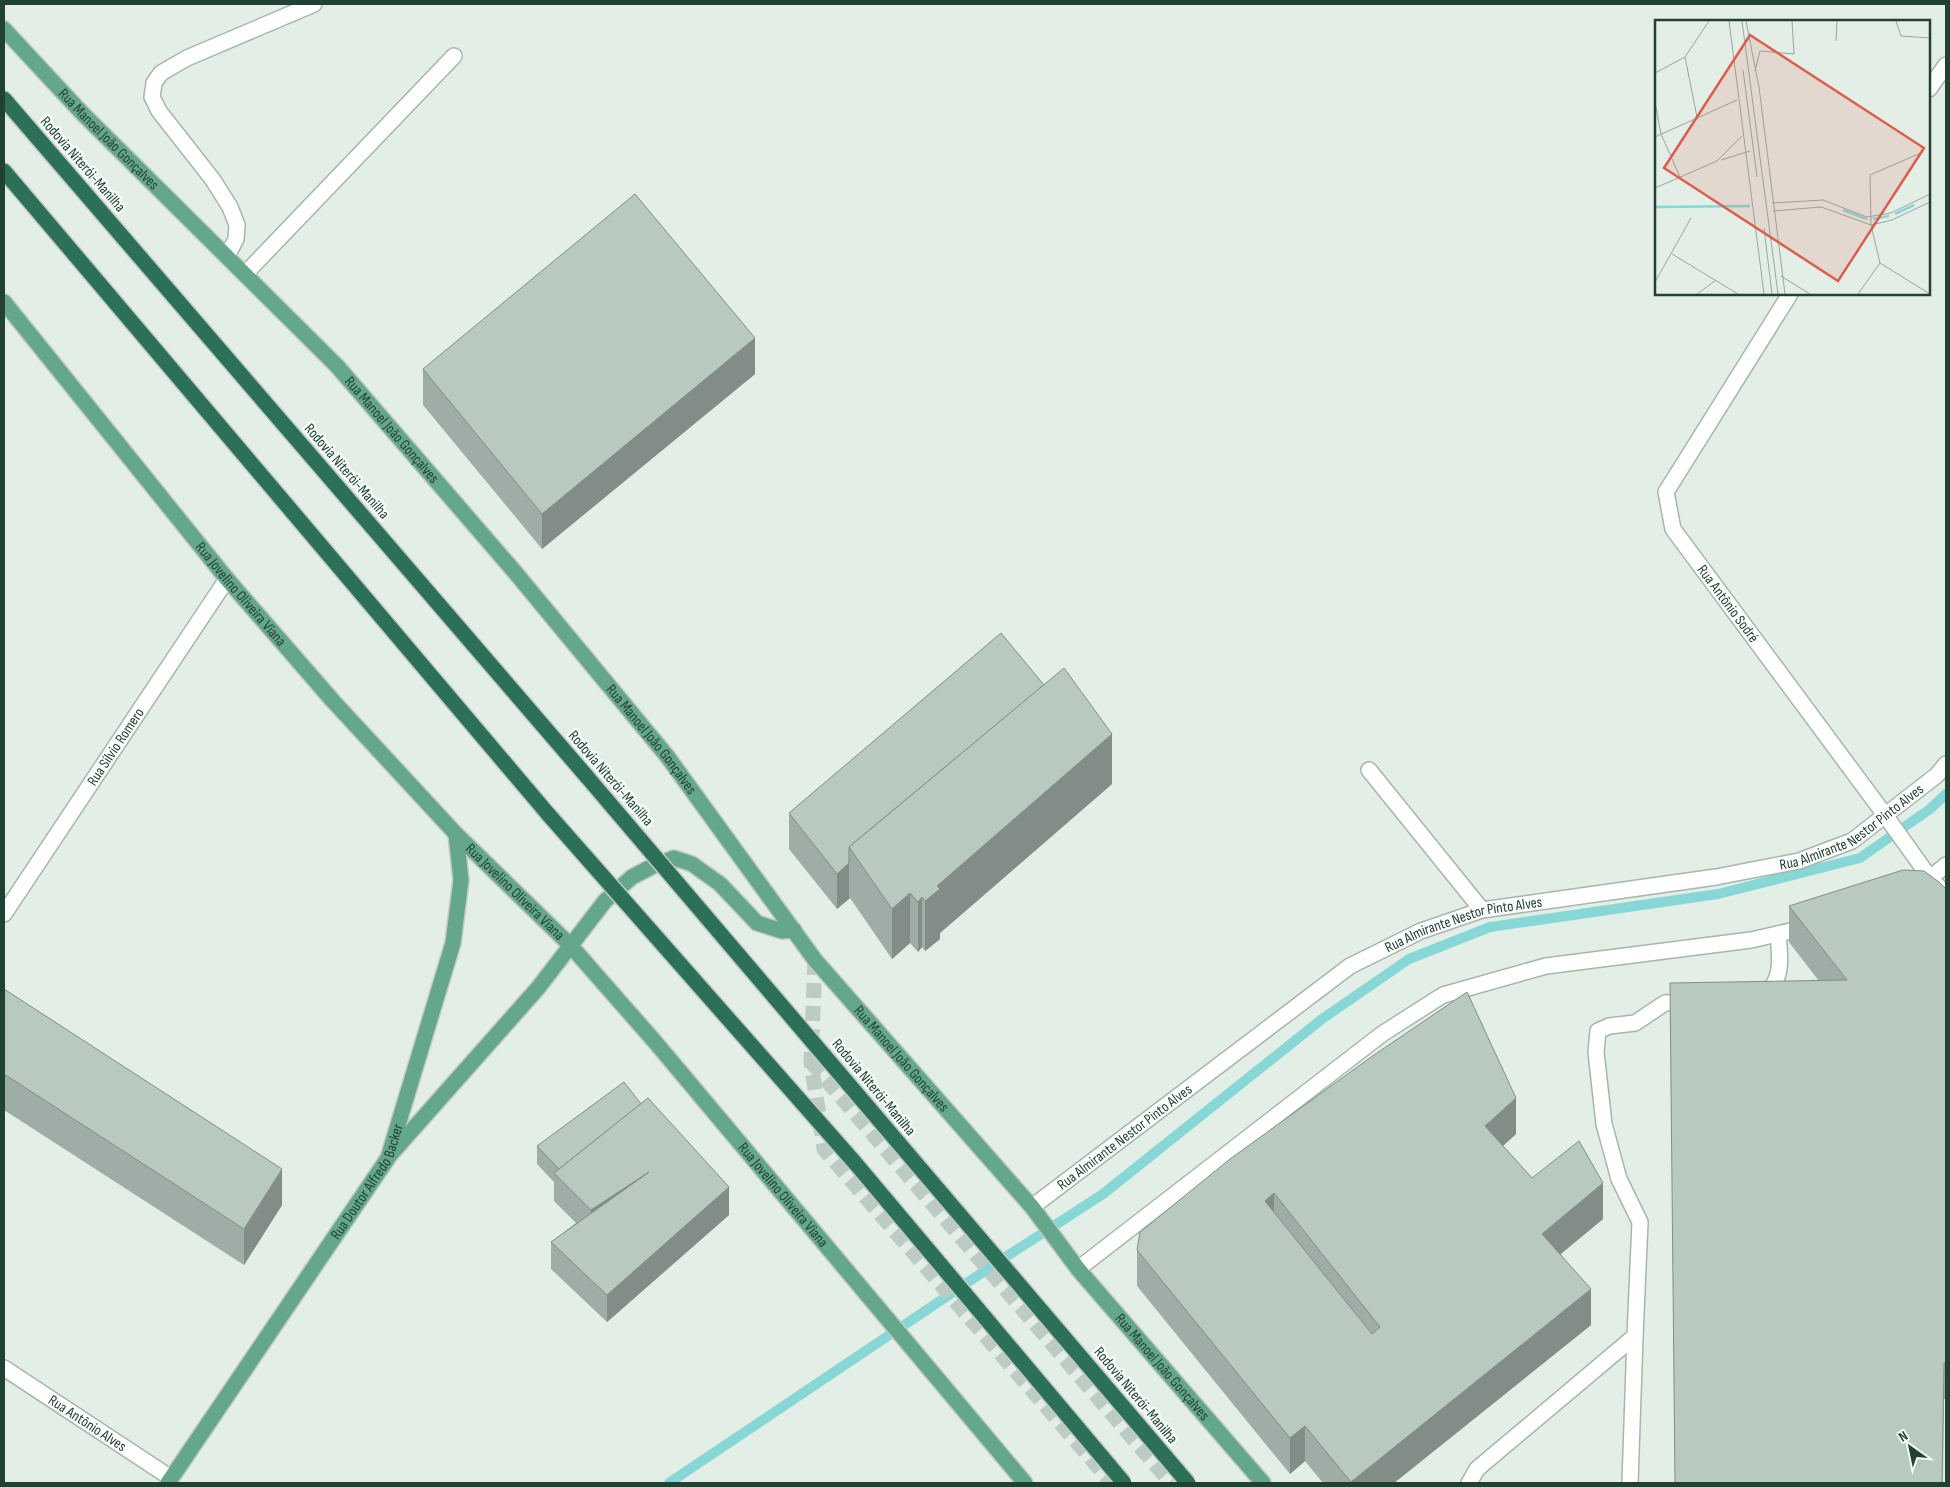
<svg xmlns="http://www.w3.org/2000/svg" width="1950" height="1487" viewBox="0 0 1950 1487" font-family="'Sofia Sans Condensed',sans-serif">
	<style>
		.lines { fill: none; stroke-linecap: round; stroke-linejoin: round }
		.stream { stroke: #87d7d7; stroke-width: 10 }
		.minor-tunnel { stroke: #bccbc3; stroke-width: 15; stroke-dasharray: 15 8; stroke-linecap: butt }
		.minor-casing { stroke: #a5b7ad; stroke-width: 18 }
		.major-casing { stroke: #c1cac6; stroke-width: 18 }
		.highway-casing { stroke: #c1cac6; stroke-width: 18 }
		.minor { stroke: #fff; stroke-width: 15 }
		.major { stroke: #64a78b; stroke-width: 15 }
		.highway { stroke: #2b7057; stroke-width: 15 }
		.highway-bridge-casing { stroke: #c1cac6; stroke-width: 18; stroke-linecap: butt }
		.highway-bridge { stroke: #2b7057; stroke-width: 15 }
		.wall { fill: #9eada5 }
		.shaded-wall { fill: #818d86 }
		.building { fill: #b8c9c0; stroke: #818d86; fill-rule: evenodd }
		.labels { text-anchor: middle; stroke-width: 5; stroke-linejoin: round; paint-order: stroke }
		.street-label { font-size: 15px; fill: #214133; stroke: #f4faf6 }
		.inset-river { fill: none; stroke: #87d7d7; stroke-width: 2.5 }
		.inset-road { fill: none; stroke: #95a99f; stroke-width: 1 }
		.view { fill: #db5e4e; fill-opacity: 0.15; stroke: #db5e4e; stroke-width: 2.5 }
		.inset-edge { fill: none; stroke: #214133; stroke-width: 2.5 }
	</style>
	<rect width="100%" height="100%" fill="#e3eee7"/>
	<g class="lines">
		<polyline class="stream" points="669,1483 998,1262 1103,1194 1322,1019 1409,959 1490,927 1718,894 1860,858 1930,809 1946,794"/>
		<g class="minor-tunnel">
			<polyline points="815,960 811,1062 824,1149 1112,1483"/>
			<polyline points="811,1062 1171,1483"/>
		</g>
		<defs>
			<g id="minor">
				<polyline points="1929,89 1946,65"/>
				<polyline points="227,256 236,239 237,225 230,207 213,180 159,111 152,97 154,83 161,73 187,58 314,4"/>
				<polyline points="245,274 454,56"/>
				<path id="s1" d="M1790,294L1666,492L1673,529L1885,815L1930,878L1946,894"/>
				<polyline points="1369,770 1482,910"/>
				<polyline points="1915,887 1930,878 1946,865"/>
				<path id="s2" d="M4,914L227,579"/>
				<path d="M1763,996C1784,981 1780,957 1778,934"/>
				<path id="s3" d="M1032,1207L1350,966L1421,931L1482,910L1716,877L1799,861L1852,841L1937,775L1946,764"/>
				<polyline points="1078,1269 1382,1034 1443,995 1546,966 1751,940 1808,927"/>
				<path id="s4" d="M4,1368L171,1478"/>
				<polyline points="1469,1483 1477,1469 1635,1336 1640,1222 1619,1179 1604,1124 1596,1052 1598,1031 1609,1026 1635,1023 1665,1003 1689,1002"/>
				<polyline points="1630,1483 1635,1336"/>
			</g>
			<g id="major">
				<path id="s5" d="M4,29L82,113L337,366L514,571L667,756L815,960L1032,1207L1078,1269L1263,1483"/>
				<path id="s6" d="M4,302L227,579L333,701L456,834L570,945L656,1043L1025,1483"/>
				<polyline points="390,1155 538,988 605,901 632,877 653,866 674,858 692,864 720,884 757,923 782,931 794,930"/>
				<path id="s7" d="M168,1483L388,1158L453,943L461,880L456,834"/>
			</g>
			<g id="highway">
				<polyline points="4,99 588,778"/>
				<polyline points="4,171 548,814"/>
			</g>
		</defs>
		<use href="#minor" class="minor-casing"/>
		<use href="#major" class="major-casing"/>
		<use href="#highway" class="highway-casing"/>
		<use href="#minor" class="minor"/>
		<use href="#major" class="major"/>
		<use href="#highway" class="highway"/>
		<defs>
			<g id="highway-bridge">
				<polyline points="588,778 1188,1483"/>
				<polyline points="548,814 856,1164 1124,1483"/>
			</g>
		</defs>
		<use href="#highway-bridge" class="highway-bridge-casing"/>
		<use href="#highway-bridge" class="highway-bridge"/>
	</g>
	<g class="wall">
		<polygon points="423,369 755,374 542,549 423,405"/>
		<polygon points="1112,784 940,933 940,939 925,951 922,947 918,952 910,943 892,959 850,898 837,909 789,849 789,813"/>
		<polygon points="1946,889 1946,1399 1944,1399 1943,1483 1675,1483 1819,981 1789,942 1789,906"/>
		<polygon points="4,989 282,1205 244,1265 4,1110"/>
		<polygon points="641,1104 729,1215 607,1322 551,1269 551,1242 576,1223 554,1201 554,1182 537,1164 537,1146"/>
		<polygon points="1516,1134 1503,1146 1532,1178 1603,1219 1561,1254 1591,1325 1394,1483 1323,1483 1305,1461 1290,1474 1137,1286 1137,1250 1230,1159"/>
	</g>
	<g class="shaded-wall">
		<polygon points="755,338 755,374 542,549 542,514"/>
		<polygon points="1112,734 1112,784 940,933 940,939 925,951 925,901 937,886"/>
		<polygon points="849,863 849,897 850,898 837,909 837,874"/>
		<polygon points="910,893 910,943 892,959 892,909"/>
		<polygon points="922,897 922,947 918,952 918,902"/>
		<polygon points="1516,1098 1516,1134 1485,1162 1485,1126"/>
		<polygon points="282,1169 282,1205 244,1265 244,1229"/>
		<polygon points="649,1172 591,1238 591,1210"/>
		<polygon points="1603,1183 1603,1219 1542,1269 1542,1234"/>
		<polygon points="729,1187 729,1215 607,1322 607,1295"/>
		<polygon points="1274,1193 1274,1229 1265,1201"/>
		<polygon points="1591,1289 1591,1325 1394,1483 1351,1483 1351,1482"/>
		<polygon points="1305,1426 1305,1461 1290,1474 1290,1438"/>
	</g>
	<g class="building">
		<polygon points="635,194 755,338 542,514 423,369"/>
		<polygon points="1001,633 1044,685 849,847 849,863 837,874 789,813"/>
		<polygon points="1064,668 1112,734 937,886 940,889 925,901 922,897 918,902 910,893 892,909 849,847"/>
		<polygon points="1903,870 1924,871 1939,882 1946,889 1946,1363 1944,1363 1942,1483 1675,1483 1670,983 1847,980 1789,906"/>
		<polygon points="4,989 282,1169 244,1229 4,1074"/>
		<path d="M1467,992L1516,1098L1485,1126L1532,1178L1579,1141L1603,1183L1542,1234L1591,1289L1351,1482L1305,1426L1290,1438L1137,1250L1140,1232L1230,1159L1374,1055ZM1274,1193L1380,1327L1372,1334L1265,1201Z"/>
		<polygon points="624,1082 641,1104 559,1169 537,1146"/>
		<polygon points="648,1098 729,1187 607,1295 551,1242 649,1172 591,1210 554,1173"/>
	</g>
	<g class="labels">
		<g class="street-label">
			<text dy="5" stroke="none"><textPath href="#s5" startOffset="152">Rua Manoel João Gonçalves</textPath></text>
			<text transform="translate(83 164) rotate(49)" y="5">Rodovia Niterói-Manilha</text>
			<text dy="5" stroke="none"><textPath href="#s5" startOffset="558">Rua Manoel João Gonçalves</textPath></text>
			<text transform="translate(347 471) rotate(49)" y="5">Rodovia Niterói-Manilha</text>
			<text dy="5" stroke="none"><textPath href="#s6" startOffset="376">Rua Jovelino Oliveira Viana</textPath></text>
			<text dy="5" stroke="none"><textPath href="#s1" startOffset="364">Rua Antônio Sodré</textPath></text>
			<text dy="5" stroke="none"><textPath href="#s5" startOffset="962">Rua Manoel João Gonçalves</textPath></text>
			<text dy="5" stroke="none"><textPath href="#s2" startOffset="201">Rua Sílvio Romero</textPath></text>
			<text transform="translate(611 778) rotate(49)" y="5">Rodovia Niterói-Manilha</text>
			<text dy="5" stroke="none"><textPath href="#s3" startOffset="926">Rua Almirante Nestor Pinto Alves</textPath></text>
			<text dy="5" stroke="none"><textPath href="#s6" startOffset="781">Rua Jovelino Oliveira Viana</textPath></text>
			<text dy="5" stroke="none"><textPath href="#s3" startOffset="521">Rua Almirante Nestor Pinto Alves</textPath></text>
			<text dy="5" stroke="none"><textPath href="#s5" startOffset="1368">Rua Manoel João Gonçalves</textPath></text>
			<text transform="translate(874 1087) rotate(50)" y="5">Rodovia Niterói-Manilha</text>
			<text dy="5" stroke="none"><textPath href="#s3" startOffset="116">Rua Almirante Nestor Pinto Alves</textPath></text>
			<text dy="5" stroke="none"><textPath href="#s7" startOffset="362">Rua Doutor Alfredo Backer</textPath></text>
			<text dy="5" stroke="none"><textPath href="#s6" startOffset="1186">Rua Jovelino Oliveira Viana</textPath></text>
			<text dy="5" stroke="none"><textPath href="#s5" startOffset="1772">Rua Manoel João Gonçalves</textPath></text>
			<text transform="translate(1136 1395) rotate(50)" y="5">Rodovia Niterói-Manilha</text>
			<text dy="5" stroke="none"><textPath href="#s4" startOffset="100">Rua Antônio Alves</textPath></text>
		</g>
	</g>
	<g transform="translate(1655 20)">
		<rect width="275" height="275" fill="#e3eee7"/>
		<path class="inset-river" d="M0,187L95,186M188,190L212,199M240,194L259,185M218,199L234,196"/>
		<path class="inset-road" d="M74,1L109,274M87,1L123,274M91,1L104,67L130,274M241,1L246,16L275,18M181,21L182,1M30,37L42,97M88,50L102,157M100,51L105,31L139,34L137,1M0,53L30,37L54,1M0,82L6,114L25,157M0,117L82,80M66,140L95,131M0,168L62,141L87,116M117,183L168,180L212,197L236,193L275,174M118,191L166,187L216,205L237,200L275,182M109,208L117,274M17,234L83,274M225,243L275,274M126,256L155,274M0,262L36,198M42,274L61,260M203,274L225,243L216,205L215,155L268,132"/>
		<path class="view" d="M95,15L269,128L183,261L9,148Z"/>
		<rect width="275" height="275" class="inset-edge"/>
	</g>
	<rect width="1950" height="1487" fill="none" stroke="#214133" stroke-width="10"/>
	<g transform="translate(1910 1447) rotate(327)" stroke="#f4faf6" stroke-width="4" paint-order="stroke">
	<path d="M0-4L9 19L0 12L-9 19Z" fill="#214133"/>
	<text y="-8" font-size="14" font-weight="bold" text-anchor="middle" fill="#214133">N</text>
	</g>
</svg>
